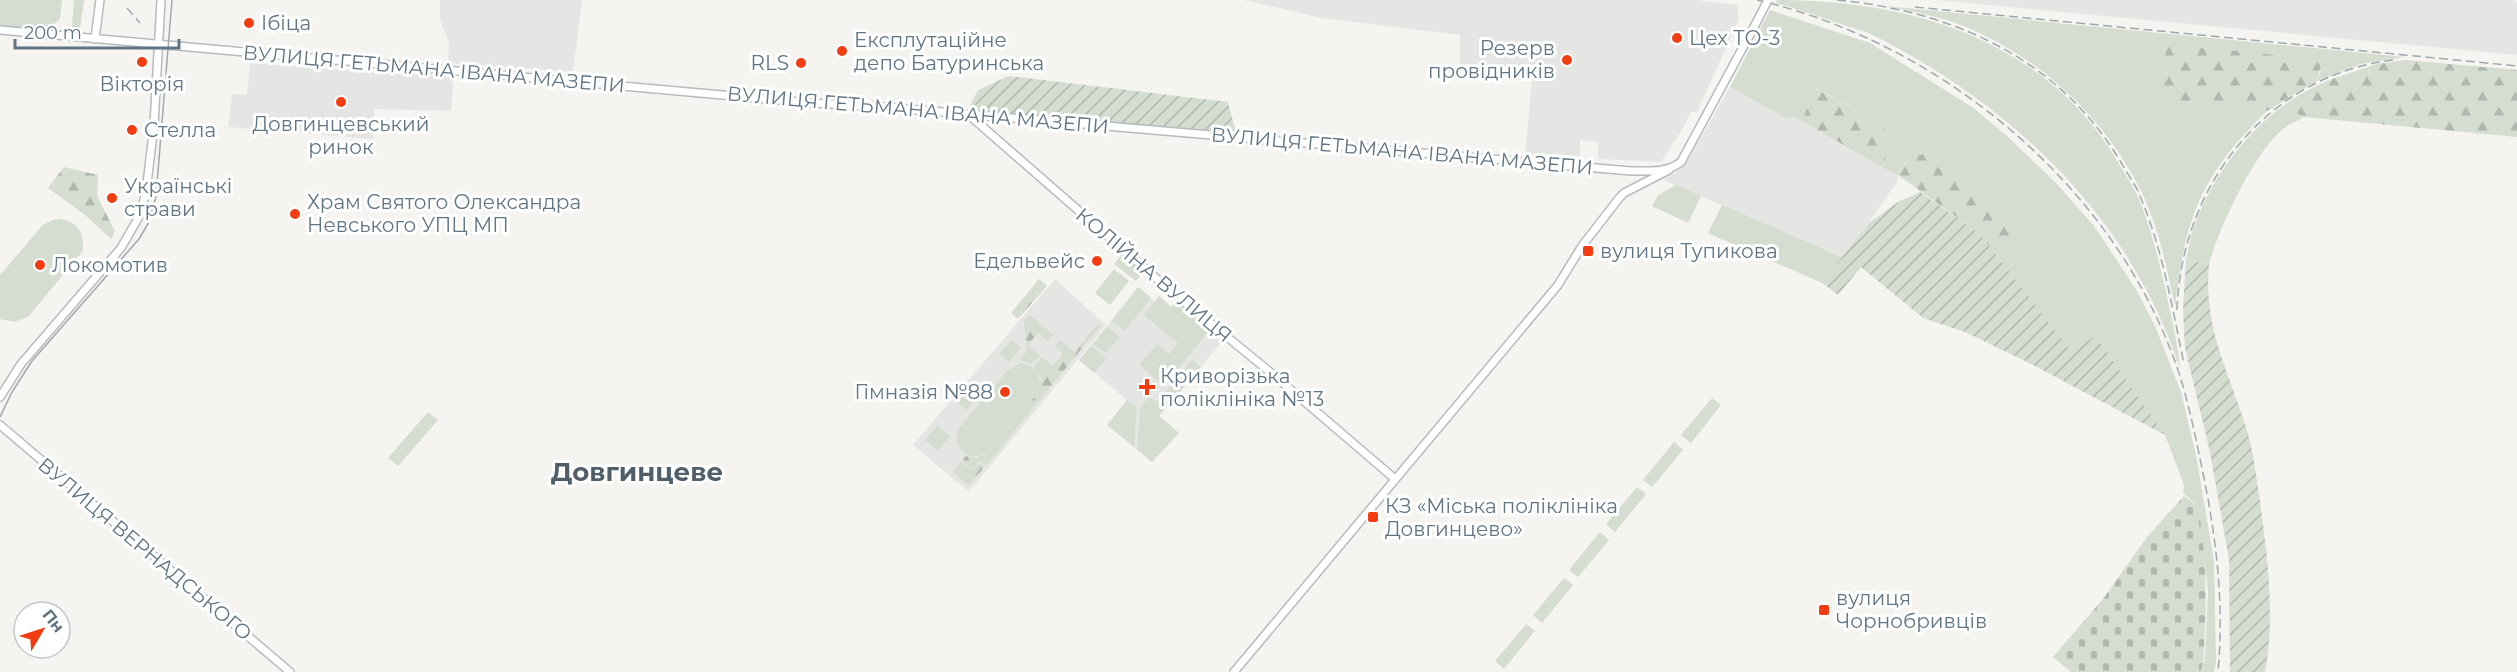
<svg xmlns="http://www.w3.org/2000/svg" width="2517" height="672" viewBox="0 0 2517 672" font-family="Montserrat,sans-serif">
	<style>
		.built { fill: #e5e6e3 }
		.green { fill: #d5dcd0 }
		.forest { fill: url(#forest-firs) }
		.cemetery { fill: url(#cemetery-stones) }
		.garden { fill: url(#garden-furrows) }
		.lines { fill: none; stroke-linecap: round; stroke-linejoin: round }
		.secondary-casing { stroke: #b5bbbf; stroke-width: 10 }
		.secondary { stroke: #fff; stroke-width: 7 }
		.tram { stroke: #a1a8ad; stroke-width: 1.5 }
		.rail { stroke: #a1a8ad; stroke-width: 1.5; stroke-dasharray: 9 4.5; stroke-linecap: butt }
		.secondary-bridge-casing { stroke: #b5bbbf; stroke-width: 10; stroke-linecap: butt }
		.secondary-bridge { stroke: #fff; stroke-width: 7 }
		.poi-dot { fill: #f23d12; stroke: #fff; stroke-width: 2 }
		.labels { text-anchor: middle; stroke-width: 6; stroke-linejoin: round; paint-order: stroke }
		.poi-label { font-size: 20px; fill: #617583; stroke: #fff; text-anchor: start }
		.street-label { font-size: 20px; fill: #617583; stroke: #fff }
		.district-label { font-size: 26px; font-weight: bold; fill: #4f5e68; stroke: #fff }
	</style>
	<defs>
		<pattern id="forest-firs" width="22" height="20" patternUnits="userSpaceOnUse" patternTransform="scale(1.5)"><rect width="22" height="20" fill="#d5dcd0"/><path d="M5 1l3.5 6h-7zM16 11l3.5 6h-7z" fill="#b0b7ae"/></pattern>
		<pattern id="cemetery-stones" width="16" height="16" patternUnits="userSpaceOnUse" patternTransform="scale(1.5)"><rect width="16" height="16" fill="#d5dcd0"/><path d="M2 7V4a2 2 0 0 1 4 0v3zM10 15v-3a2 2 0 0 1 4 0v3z" fill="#b0b7ae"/></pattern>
		<pattern id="garden-furrows" width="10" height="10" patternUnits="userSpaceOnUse" patternTransform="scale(1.5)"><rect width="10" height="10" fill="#d5dcd0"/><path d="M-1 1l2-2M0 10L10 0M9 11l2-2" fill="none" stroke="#b0b7ae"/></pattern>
	</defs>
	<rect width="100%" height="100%" fill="#f5f4f0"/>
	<g class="built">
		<polygon points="440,0 582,0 573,72 448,63 449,42 440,20"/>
		<polygon points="1244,0 1697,0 1737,5 1739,19 1697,112 1691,112 1682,130 1661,162 1598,159 1598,142 1580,140 1580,160 1525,155 1533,68 1460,64 1460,35 1322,18"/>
		<polygon points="1935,0 2513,0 2517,3 2517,55"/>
		<polygon points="250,63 454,77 451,111 374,109 373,139 228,127 232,94 247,95"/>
		<polygon points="1730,87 1785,118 1795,117 1802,121 1898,175 1897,182 1844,258 1663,180 1680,170 1687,162"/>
		<polygon points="1055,279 1106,325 969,492 913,445"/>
		<polygon points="1138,287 1155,301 1159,296 1171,307 1176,302 1223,341 1159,416 1179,433 1152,462 1107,425 1127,400 1079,360"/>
	</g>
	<g class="green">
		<polygon points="0,0 62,0 60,19 47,30 0,26"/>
		<polygon points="74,0 84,0 80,30 72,27"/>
		<path d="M1777,0C1911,0 2046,40 2118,162C2124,173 2133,185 2138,197C2151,228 2160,264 2167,297C2172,321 2178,344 2180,369C2131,218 2014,107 1875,36C1865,31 1852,28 1841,24C1820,17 1798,9 1776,3Z"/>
		<path d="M1885,6L2405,57L2361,64L2317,81L2321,70L2158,99L2267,111C2201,175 2185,217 2175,307C2167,269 2159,228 2142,193C2105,117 2039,56 1961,25C1936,16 1911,11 1885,6Z"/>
		<polygon points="1770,10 1870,43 1972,107 2007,136 2057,184 2094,226 2108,247 2137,291 2155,326 2181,392 2196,455 2214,561 2216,662 2214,672 2201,672 2205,658 2208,591 2198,506 2183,493 2184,485 2165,435 2099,341 2091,339 2072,353 1995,253 2022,228 1906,161 1898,175 1882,167 1888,151 1884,125 1816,88 1802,121 1795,117 1785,118 1730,87"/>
		<path d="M2332,79L2299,106L2296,112L2304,117C2297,121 2289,124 2283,129C2254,152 2219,228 2209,264L2186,260C2189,248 2190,235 2195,224C2219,161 2268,104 2332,79Z"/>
		<polygon points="1676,185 1701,196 1688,223 1652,206 1658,195"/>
		<polygon points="1722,205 1844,258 1822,283 1708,233"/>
		<path d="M61,219C78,222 86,235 82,252L28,317L14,322L0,319V275L43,225L52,220Z"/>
		<polygon points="1121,255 1143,272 1136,281 1114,264"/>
		<polygon points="1114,269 1129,281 1110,305 1095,293"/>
		<polygon points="1138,287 1151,298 1125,331 1112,321"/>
		<polygon points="1159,296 1171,307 1176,302 1210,330 1164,386 1139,365 1157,344 1169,354 1178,343 1144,315"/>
		<polygon points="1107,327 1120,337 1106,353 1093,344"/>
		<polygon points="1012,340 1021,348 1009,362 999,354"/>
		<polygon points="1091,346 1106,358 1094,373 1079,360"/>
		<polygon points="1192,360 1201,367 1159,416 1179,433 1152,462 1137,450 1140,408 1149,397 1157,402"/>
		<path d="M1021,363C1038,366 1043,378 1037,394L986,453L975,457L965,454C957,447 954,438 959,428L1008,370Z"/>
		<polygon points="973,384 982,391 966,410 957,402"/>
		<polygon points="1712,398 1721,405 1691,443 1681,435"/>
		<polygon points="1127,400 1137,408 1134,447 1107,425"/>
		<polygon points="428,412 438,420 398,466 388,458"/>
		<polygon points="937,425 950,436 938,451 925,440"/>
		<polygon points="1674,442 1683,450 1652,487 1643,480"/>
		<polygon points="1637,487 1646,494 1615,532 1606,524"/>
		<polygon points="1600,532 1609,540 1578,577 1569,570"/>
		<polygon points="1564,578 1573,585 1542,623 1533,615"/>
		<polygon points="1526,624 1535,631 1504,669 1495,661"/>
	</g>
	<g class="forest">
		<polygon points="2167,44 2314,59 2321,65 2317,81 2267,111 2158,99"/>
		<polygon points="2405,60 2517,70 2517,137 2304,117 2295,112 2299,106 2332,79 2377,64"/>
		<polygon points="1815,88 1884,125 1888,151 1882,167 1802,121"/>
		<path d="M1933,153L1963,172L2022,229L1995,253L1980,234L1898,175C1907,158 1913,155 1933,153Z"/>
		<polygon points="64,167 98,175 97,196 115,231 111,239 84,214 48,188"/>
		<polygon points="1039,279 1047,286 1018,319 1011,313"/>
		<polygon points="1029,314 1053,335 1048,341 1038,333 1028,345 1040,356 1033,363 1019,360 1027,351 1024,320"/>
		<polygon points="1099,323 1101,325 986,466 979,461 972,470 962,461 966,456 976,458 986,454 1036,395 1041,378 1034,366 1042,357 1053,366 1063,354 1055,347 1060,340 1074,352"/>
		<polygon points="961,462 972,471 979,463 984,467 969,486 953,472"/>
	</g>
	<path class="cemetery" d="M2184,496L2198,506C2205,546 2207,586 2205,626C2204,642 2205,656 2201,672H2071L2053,657L2103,599L2147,537Z"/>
	<g class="garden">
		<polygon points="1009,76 1228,102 1237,137 965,115 978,90"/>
		<polygon points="1920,192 1980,234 2072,352 2092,338 2099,341 2165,435 2033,365 1965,332 1923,318 1861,267 1838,295 1822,283 1869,223 1898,202"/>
		<path d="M2186,260L2209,264C2203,326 2228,370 2246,427C2254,453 2257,482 2261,508C2268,563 2275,617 2265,672H2230L2229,560L2210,452L2185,348L2183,309Z"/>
	</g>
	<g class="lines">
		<defs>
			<g id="secondary">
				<path d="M0,30L812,103L884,107L1631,171C1648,171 1667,173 1681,162L1754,27"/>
				<polyline points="95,39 100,0"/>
				<polyline points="969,115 1165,286 1270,372 1395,479"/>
				<polyline points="0,397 21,364 121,248 140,215 146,192 154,125 161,0"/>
				<polyline points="0,425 290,672"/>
				<polyline points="1234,672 1558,285 1582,246 1620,197 1624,193 1669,170"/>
			</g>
		</defs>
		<use href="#secondary" class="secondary-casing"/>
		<use href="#secondary" class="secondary"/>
		<polyline class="tram" points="0,417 12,392 32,361 139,239 149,222 156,196 172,0"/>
		<g class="rail">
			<path d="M1757,0C1936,42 2104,177 2171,351C2187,391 2195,435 2204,478C2217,543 2224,606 2218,672"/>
			<path d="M1837,0C1954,11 2061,60 2122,164C2128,175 2136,185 2140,196C2163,250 2172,307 2184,364"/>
			<polyline points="1915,7 2517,66"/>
			<polyline points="127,8 140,23"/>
			<path d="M2177,310C2181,186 2266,76 2393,60"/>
		</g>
		<defs>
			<polyline id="secondary-bridge" points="1754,27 1768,0"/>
		</defs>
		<use href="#secondary-bridge" class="secondary-bridge-casing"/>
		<use href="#secondary-bridge" class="secondary-bridge"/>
	</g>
	<g class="poi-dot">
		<circle cx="249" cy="23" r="6"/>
		<circle cx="1677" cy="38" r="6"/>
		<circle cx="842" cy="51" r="6"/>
		<circle cx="1567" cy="60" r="6"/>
		<circle cx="142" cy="62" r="6"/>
		<circle cx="801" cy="63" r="6"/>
		<circle cx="341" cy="102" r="6"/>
		<circle cx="132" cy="130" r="6"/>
		<circle cx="112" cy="198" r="6"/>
		<circle cx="295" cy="214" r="6"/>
		<rect x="1582" y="245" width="12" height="12" rx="3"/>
		<circle cx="1097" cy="261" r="6"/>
		<circle cx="40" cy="265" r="6"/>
		<path d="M1144 378h6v6h6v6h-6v6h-6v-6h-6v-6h6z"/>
		<circle cx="1005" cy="392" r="6"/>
		<rect x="1367" y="511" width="12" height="12" rx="3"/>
		<rect x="1818" y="604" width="12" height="12" rx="3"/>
	</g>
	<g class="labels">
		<g class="poi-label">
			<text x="261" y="30">Ібіца</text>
			<text x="1689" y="45">Цех ТО-3</text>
			<text x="854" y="47">Експлутаційне<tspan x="854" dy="23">депо Батуринська</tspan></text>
			<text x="1555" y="55" text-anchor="end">Резерв<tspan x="1555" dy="23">провідників</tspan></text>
			<text x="789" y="70" text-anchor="end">RLS</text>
			<text x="142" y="91" text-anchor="middle">Вікторія</text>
			<text x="341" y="131" text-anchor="middle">Довгинцевський<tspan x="341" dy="23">ринок</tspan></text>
			<text x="144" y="137">Стелла</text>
			<text x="124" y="193">Українські<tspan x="124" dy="23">страви</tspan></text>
			<text x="307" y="209">Храм Святого Олександра<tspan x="307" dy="23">Невського УПЦ МП</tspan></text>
			<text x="1600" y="258">вулиця Тупикова</text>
			<text x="1085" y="268" text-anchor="end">Едельвейс</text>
			<text x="52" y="272">Локомотив</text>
			<text x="1160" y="383">Криворізька<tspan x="1160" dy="23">поліклініка №13</tspan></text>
			<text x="993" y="399" text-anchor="end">Гімназія №88</text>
			<text x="1385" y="513">КЗ «Міська поліклініка<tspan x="1385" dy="23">Довгинцево»</tspan></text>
			<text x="1836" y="605">вулиця<tspan x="1836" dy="23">Чорнобривців</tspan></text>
		</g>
		<g class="street-label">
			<text transform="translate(434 69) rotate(5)" y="7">ВУЛИЦЯ ГЕТЬМАНА ІВАНА МАЗЕПИ</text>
			<text transform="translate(918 110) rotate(5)" y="7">ВУЛИЦЯ ГЕТЬМАНА ІВАНА МАЗЕПИ</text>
			<text transform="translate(1402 151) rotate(5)" y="7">ВУЛИЦЯ ГЕТЬМАНА ІВАНА МАЗЕПИ</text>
			<text transform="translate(1154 275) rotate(40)" y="7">КОЛІЙНА ВУЛИЦЯ</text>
			<text transform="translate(145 549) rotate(40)" y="7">ВУЛИЦЯ ВЕРНАДСЬКОГО</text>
		</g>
		<g class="district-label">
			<text x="637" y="481">Довгинцеве</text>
		</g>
	</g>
	<g transform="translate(42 630) rotate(51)"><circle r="28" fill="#ffffff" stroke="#c0c8cd" stroke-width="1.5"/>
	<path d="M0-4.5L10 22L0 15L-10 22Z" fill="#f23d12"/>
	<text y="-9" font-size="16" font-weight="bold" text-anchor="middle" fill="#617583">Пн</text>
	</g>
	<path d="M15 39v9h164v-9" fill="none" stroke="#617583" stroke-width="3"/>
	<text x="24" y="39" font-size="18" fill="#617583" stroke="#ffffff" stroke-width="4.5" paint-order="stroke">200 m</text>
</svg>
